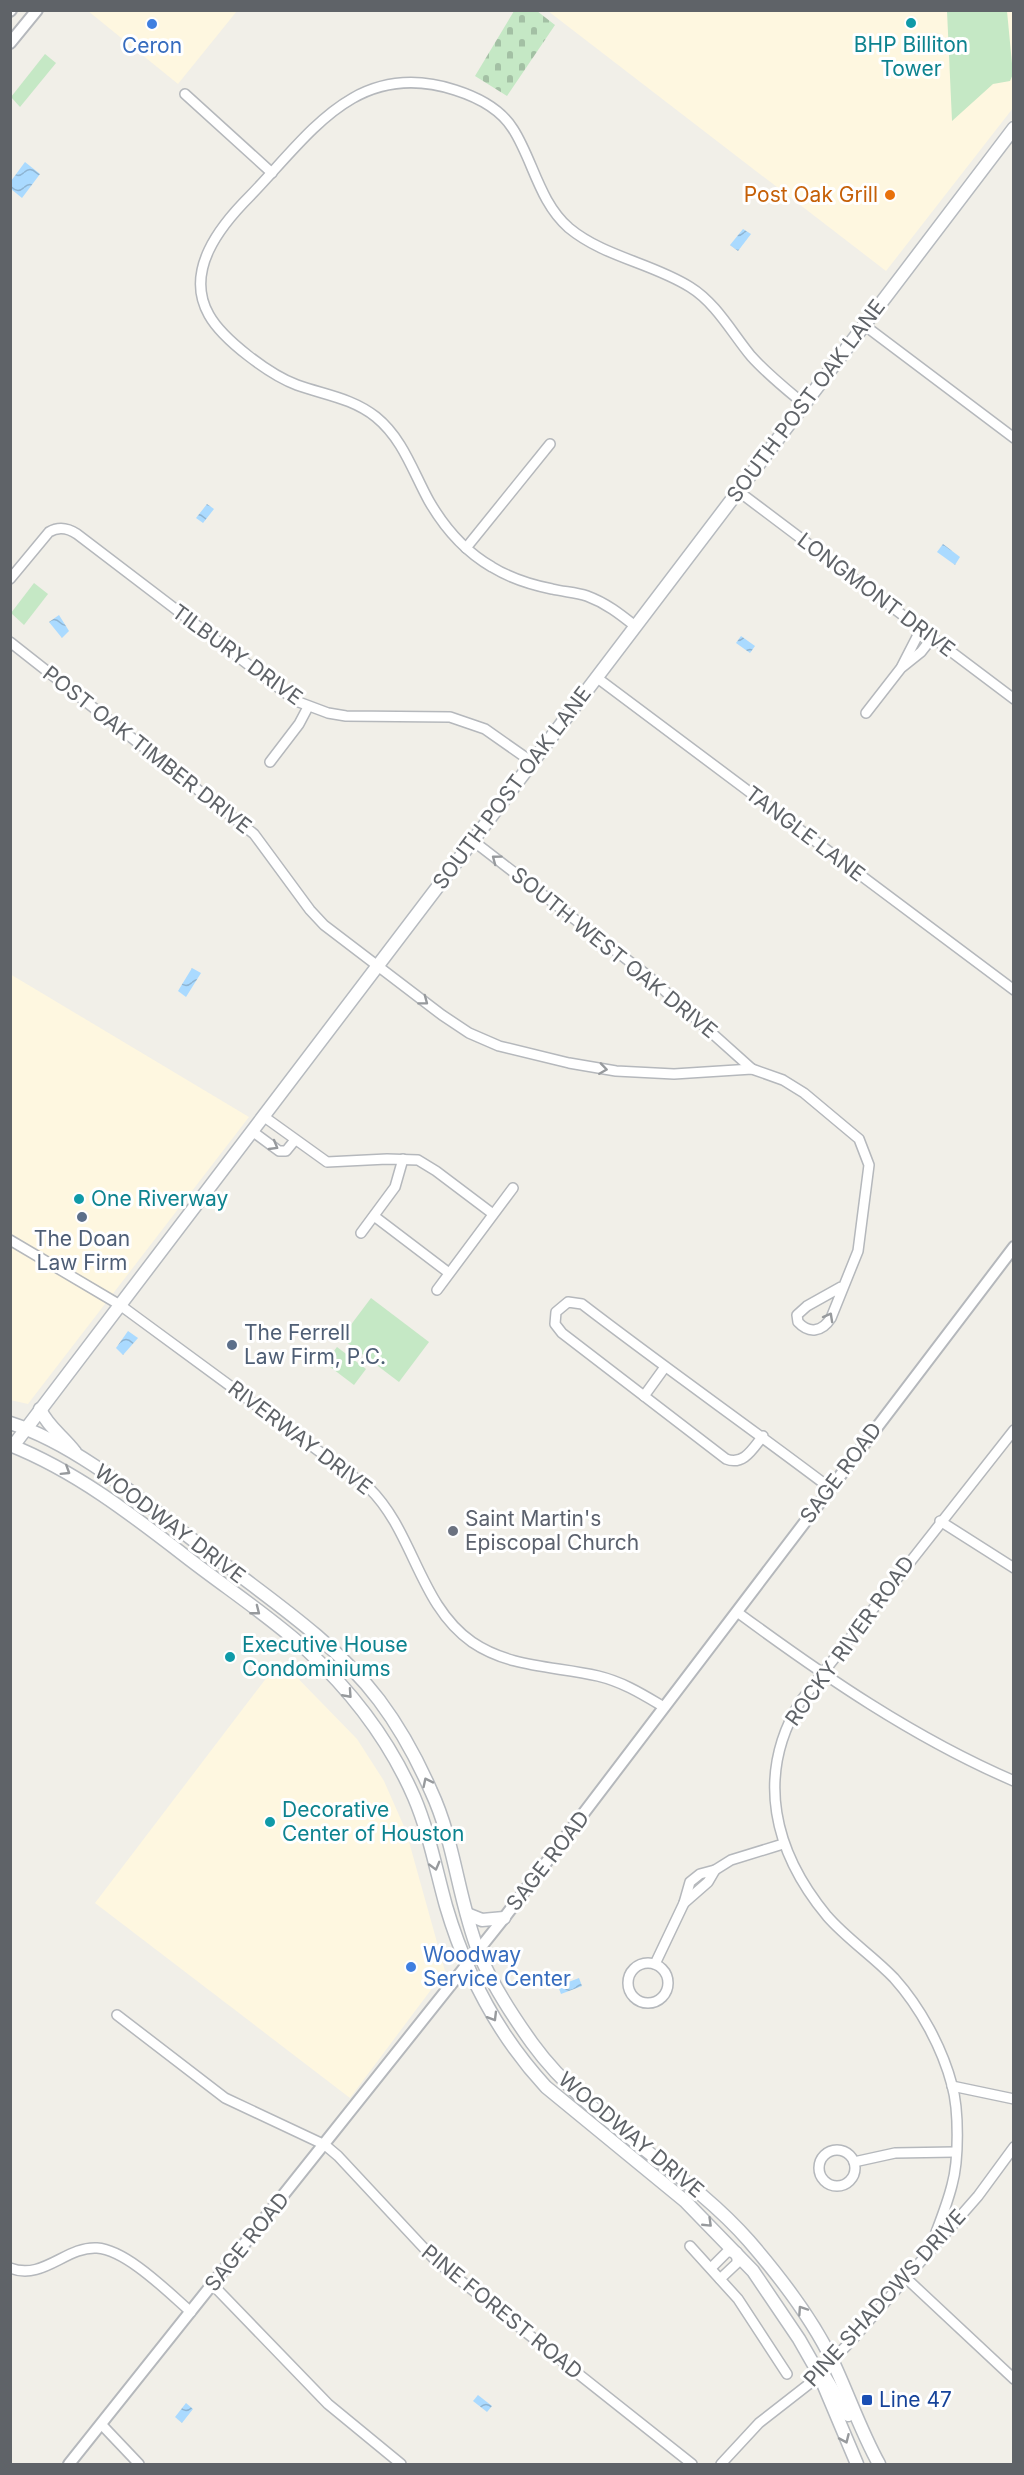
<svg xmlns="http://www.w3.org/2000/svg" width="1024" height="2475" viewBox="0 0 1024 2475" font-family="Inter,sans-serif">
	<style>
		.commercial { fill: #fef7e0 }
		.green { fill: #c5e8c5 }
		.cemetery { fill: url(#cemetery-stones) }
		.water { fill: url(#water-waves) }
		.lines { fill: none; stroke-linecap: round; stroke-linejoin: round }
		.minor-casing { stroke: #b5b8bc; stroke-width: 12 }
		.tertiary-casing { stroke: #b5b8bc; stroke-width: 14 }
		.secondary-casing { stroke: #b6babf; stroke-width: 15 }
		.minor { stroke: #fff; stroke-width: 9 }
		.tertiary { stroke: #fff; stroke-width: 10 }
		.secondary { stroke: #fff; stroke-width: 12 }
		.oneway { stroke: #979a9d }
		.culture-dot { fill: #0f9aa8; stroke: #fff; stroke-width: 2 }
		.shop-dot { fill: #3f7fe0; stroke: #fff; stroke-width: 2 }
		.food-dot { fill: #e8710a; stroke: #fff; stroke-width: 2 }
		.service-dot { fill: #5c6f8a; stroke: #fff; stroke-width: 2 }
		.worship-dot { fill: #6b7280; stroke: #fff; stroke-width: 2 }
		.transit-dot { fill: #1a4fb4; stroke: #fff; stroke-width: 2 }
		.labels { text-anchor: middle; stroke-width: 6; stroke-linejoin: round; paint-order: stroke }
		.culture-label { font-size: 21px; fill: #0d838f; stroke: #fff; text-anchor: start }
		.shop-label { font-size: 21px; fill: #366cbe; stroke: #fff }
		.food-label { font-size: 21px; fill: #c56008; stroke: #fff; text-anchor: end }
		.street-label { font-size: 21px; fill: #5f6368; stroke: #fff }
		.service-label { font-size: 21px; fill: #4e5e75; stroke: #fff }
		.worship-label { font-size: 21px; fill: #5b616d; stroke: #fff; text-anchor: start }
		.transit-label { font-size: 21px; fill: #164399; stroke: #fff; text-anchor: start }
	</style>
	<defs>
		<pattern id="cemetery-stones" width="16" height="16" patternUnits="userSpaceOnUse" patternTransform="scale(1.5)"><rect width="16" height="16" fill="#c5e8c5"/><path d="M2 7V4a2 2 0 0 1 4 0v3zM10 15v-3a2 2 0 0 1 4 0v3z" fill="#a3c0a4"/></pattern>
		<pattern id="water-waves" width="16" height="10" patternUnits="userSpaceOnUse" patternTransform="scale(1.5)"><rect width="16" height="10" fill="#aadaff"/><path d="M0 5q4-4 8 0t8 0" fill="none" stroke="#8eb4d2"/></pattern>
	</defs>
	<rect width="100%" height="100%" fill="#f1efe8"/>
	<g class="commercial">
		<polygon points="88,11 237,11 178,84"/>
		<polygon points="548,11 1013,11 1013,108 886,271"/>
		<polygon points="10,974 249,1117 28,1404 10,1400"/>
		<polygon points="280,1660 357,1739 384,1781 406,1831 445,1971 350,2098 95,1903"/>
	</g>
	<g class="green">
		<polygon points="947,11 1007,11 1013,74 1010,81 993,84 952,121"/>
		<polygon points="45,54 56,63 20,107 11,97"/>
		<polygon points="34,583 48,594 24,625 11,613"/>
		<polygon points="371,1298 429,1342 399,1382 341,1338"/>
		<polygon points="337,1347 366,1369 354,1385 325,1363"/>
	</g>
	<polygon class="cemetery" points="514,11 537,11 555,25 507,96 475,76"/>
	<g class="water">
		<polygon points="25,162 40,174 22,198 11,189 11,181"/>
		<polygon points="743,229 751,234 738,251 730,245"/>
		<polygon points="207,504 214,509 203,523 196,518"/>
		<polygon points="943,544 960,557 955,565 937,552"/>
		<polygon points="59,615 69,631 62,638 49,622"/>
		<polygon points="741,636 755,646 750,653 736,643"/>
		<polygon points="192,968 201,973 186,997 178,991"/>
		<polygon points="128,1331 138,1338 123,1355 116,1348"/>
		<polygon points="579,1978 582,1986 561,1994 558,1986"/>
		<polygon points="478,2395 492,2406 487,2412 473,2401"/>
		<polygon points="186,2403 193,2409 182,2423 175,2417"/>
	</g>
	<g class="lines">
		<defs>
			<g id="minor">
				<polyline points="185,94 272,173"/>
				<polyline points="864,325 1014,438"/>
				<polyline points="738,491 1014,699"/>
				<polyline points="466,548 550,444"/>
				<path d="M10,579L49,532C59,526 68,528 77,534L296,701L328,713L346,716L450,717L485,729L532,762"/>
				<path d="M635,626C620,614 606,603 587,596C576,592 564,592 552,589C532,585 510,578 492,567C466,552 444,527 429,501C413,472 403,439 376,417C352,398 325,395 297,385C270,375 223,340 209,315C184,271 220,226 250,196C310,134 356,58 455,90C477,97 500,108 513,129C533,160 539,202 569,228C604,257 652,263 690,287C716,303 732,333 751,356C767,374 786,389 804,404"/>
				<path d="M10,642L254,834L310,910L324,925L442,1015L469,1033L499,1046L569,1063L616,1071L674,1074L752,1069L783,1080L804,1093L859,1139L869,1165L858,1251L831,1318C822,1332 809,1334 798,1322L797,1315L807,1306L841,1287"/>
				<polyline points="902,666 921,629"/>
				<polyline points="596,677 1014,990"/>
				<polyline points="866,713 901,668 921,652 932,638"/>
				<polyline points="270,762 299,724 308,707"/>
				<polyline points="472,840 647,975 752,1069"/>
				<polyline points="263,1116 327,1162 387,1159 418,1160 436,1171 493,1214"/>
				<polyline points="252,1131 279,1151 286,1151 295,1140"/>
				<polyline points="374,1216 449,1273"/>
				<polyline points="361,1233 395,1187 403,1159"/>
				<path d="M10,1240L120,1305L369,1488C414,1532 419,1605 472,1642C510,1668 555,1666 598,1676C623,1682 642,1694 664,1707"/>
				<polyline points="437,1290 513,1188"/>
				<polyline points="644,1396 665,1367"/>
				<path d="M763,1436C753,1448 744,1466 726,1459L562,1333L555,1324L556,1312L568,1302L582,1304C664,1367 748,1426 830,1488"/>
				<polyline points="940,1521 1014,1568"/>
				<path d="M737,1612C824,1676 914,1738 1014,1781"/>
				<polyline points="684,1903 708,1882 715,1870"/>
				<circle cx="648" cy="1983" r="20"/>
				<polyline points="655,1964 684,1903 690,1882 700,1874 715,1870 731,1860 783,1844"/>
				<polyline points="117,2015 225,2098 325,2145 338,2156 436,2261 692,2464"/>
				<polyline points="952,2086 1014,2099"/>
				<circle cx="837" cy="2168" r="18"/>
				<polyline points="854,2162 895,2153 955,2152"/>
				<polyline points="690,2246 738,2299 787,2374"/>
				<path d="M928,2254C936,2231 946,2209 952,2185C959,2160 959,2110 952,2085C942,2047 920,2007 894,1978C873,1956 847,1939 827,1916C774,1852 755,1776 800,1702L1014,1430"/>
				<path d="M10,2268C43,2281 66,2246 97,2248C127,2250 169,2293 191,2312"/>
				<polyline points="711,2268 727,2252 737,2252 737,2263 720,2279"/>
				<polyline points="907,2279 1014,2379"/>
				<polyline points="213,2285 328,2404 401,2464"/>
				<polyline points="101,2424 139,2464"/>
				<polyline points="721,2464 759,2423 809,2384 852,2340 978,2196 1014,2147"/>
			</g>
			<g id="tertiary">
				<polyline points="10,11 11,10"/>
				<polyline points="10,43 37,10"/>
				<polyline points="69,2464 504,1918 1014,1247"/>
			</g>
			<g id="secondary">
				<path d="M40,1409C47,1426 64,1437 75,1452"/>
				<path d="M10,1423C82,1446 150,1508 210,1553C268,1598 334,1641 379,1700C400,1728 417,1759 431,1791C455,1842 458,1900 479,1953C492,1985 512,2015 532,2043C589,2122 685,2168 749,2241C781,2278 812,2318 833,2362C849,2396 861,2432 879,2464"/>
				<path d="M10,1445C78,1472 136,1518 193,1562C231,1591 273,1619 308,1651C352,1692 390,1742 414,1797C429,1832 436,1870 446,1906C466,1974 498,2035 546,2087L685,2201L753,2271L799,2339L819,2374L857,2464"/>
				<polyline points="13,1446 1014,128"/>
				<polyline points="467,1914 482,1920 504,1918"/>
				<polyline points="825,2377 848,2415"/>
			</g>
		</defs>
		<use href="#minor" class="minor-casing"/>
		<use href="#tertiary" class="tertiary-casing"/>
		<use href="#secondary" class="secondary-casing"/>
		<use href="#minor" class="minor"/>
		<use href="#tertiary" class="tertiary"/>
		<use href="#secondary" class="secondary"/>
	</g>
	<defs><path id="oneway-chevron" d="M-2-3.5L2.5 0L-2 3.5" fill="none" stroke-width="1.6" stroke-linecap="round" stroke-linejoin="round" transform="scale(1.5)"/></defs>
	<g class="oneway">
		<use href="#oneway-chevron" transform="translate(496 859) rotate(-143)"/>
		<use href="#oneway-chevron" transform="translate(424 1001) rotate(37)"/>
		<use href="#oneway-chevron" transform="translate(603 1069) rotate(8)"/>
		<use href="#oneway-chevron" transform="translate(274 1146) rotate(30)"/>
		<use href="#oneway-chevron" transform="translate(829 1317) rotate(-61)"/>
		<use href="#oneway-chevron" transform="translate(66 1471) rotate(32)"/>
		<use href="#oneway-chevron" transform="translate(256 1611) rotate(38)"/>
		<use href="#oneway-chevron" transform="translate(348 1694) rotate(48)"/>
		<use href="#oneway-chevron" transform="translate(427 1782) rotate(-116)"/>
		<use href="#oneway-chevron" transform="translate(435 1866) rotate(75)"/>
		<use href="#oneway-chevron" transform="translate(493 2017) rotate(59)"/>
		<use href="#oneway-chevron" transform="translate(708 2223) rotate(44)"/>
		<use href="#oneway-chevron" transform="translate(802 2310) rotate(-124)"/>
		<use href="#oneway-chevron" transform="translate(845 2439) rotate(66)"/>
	</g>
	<g class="culture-dot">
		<circle cx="911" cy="23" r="6"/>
		<circle cx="79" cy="1199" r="6"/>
		<circle cx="230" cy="1657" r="6"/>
		<circle cx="270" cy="1822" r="6"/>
	</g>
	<g class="shop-dot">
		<circle cx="152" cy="24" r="6"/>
		<circle cx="411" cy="1967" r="6"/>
	</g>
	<circle class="food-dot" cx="890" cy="195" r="6"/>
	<g class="service-dot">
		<circle cx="82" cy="1217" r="6"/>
		<circle cx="232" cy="1345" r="6"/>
	</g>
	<circle class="worship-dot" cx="453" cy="1531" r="6"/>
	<rect class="transit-dot" x="861" y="2394" width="12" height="12" rx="3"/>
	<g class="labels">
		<g class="culture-label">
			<text x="911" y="52" text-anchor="middle">BHP Billiton<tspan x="911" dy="24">Tower</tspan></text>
			<text x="91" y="1206">One Riverway</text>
			<text x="242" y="1652">Executive House<tspan x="242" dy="24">Condominiums</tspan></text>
			<text x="282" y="1817">Decorative<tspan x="282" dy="24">Center of Houston</tspan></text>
		</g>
		<g class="shop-label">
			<text x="152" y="53">Ceron</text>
			<text x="423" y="1962" text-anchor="start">Woodway<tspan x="423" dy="24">Service Center</tspan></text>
		</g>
		<g class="food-label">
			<text x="878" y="202">Post Oak Grill</text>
		</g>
		<g class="street-label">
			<text transform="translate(806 401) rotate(-53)" y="7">SOUTH POST OAK LANE</text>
			<text transform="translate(876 595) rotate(37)" y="7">LONGMONT DRIVE</text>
			<text transform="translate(237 655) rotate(36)" y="7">TILBURY DRIVE</text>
			<text transform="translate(147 750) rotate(38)" y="7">POST OAK TIMBER DRIVE</text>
			<text transform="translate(512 788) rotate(-53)" y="7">SOUTH POST OAK LANE</text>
			<text transform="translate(805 834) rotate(37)" y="7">TANGLE LANE</text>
			<text transform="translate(614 953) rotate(39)" y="7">SOUTH WEST OAK DRIVE</text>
			<text transform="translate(300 1438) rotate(37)" y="7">RIVERWAY DRIVE</text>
			<text transform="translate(841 1473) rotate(-53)" y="7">SAGE ROAD</text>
			<text transform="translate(170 1524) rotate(37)" y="7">WOODWAY DRIVE</text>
			<text transform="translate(850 1641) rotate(-54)" y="7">ROCKY RIVER ROAD</text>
			<text transform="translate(548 1861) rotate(-52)" y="7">SAGE ROAD</text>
			<text transform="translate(631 2135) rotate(40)" y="7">WOODWAY DRIVE</text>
			<text transform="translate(247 2242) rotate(-51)" y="7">SAGE ROAD</text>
			<text transform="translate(885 2298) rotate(-48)" y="7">PINE SHADOWS DRIVE</text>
			<text transform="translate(502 2312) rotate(39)" y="7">PINE FOREST ROAD</text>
		</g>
		<g class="service-label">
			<text x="82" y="1246">The Doan<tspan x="82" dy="24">Law Firm</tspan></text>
			<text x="244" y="1340" text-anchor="start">The Ferrell<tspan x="244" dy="24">Law Firm, P.C.</tspan></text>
		</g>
		<g class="worship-label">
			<text x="465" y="1526">Saint Martin's<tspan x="465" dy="24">Episcopal Church</tspan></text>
		</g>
		<g class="transit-label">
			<text x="879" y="2407">Line 47</text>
		</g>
	</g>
	<rect width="1024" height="2475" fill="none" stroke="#5f6368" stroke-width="24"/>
</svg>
